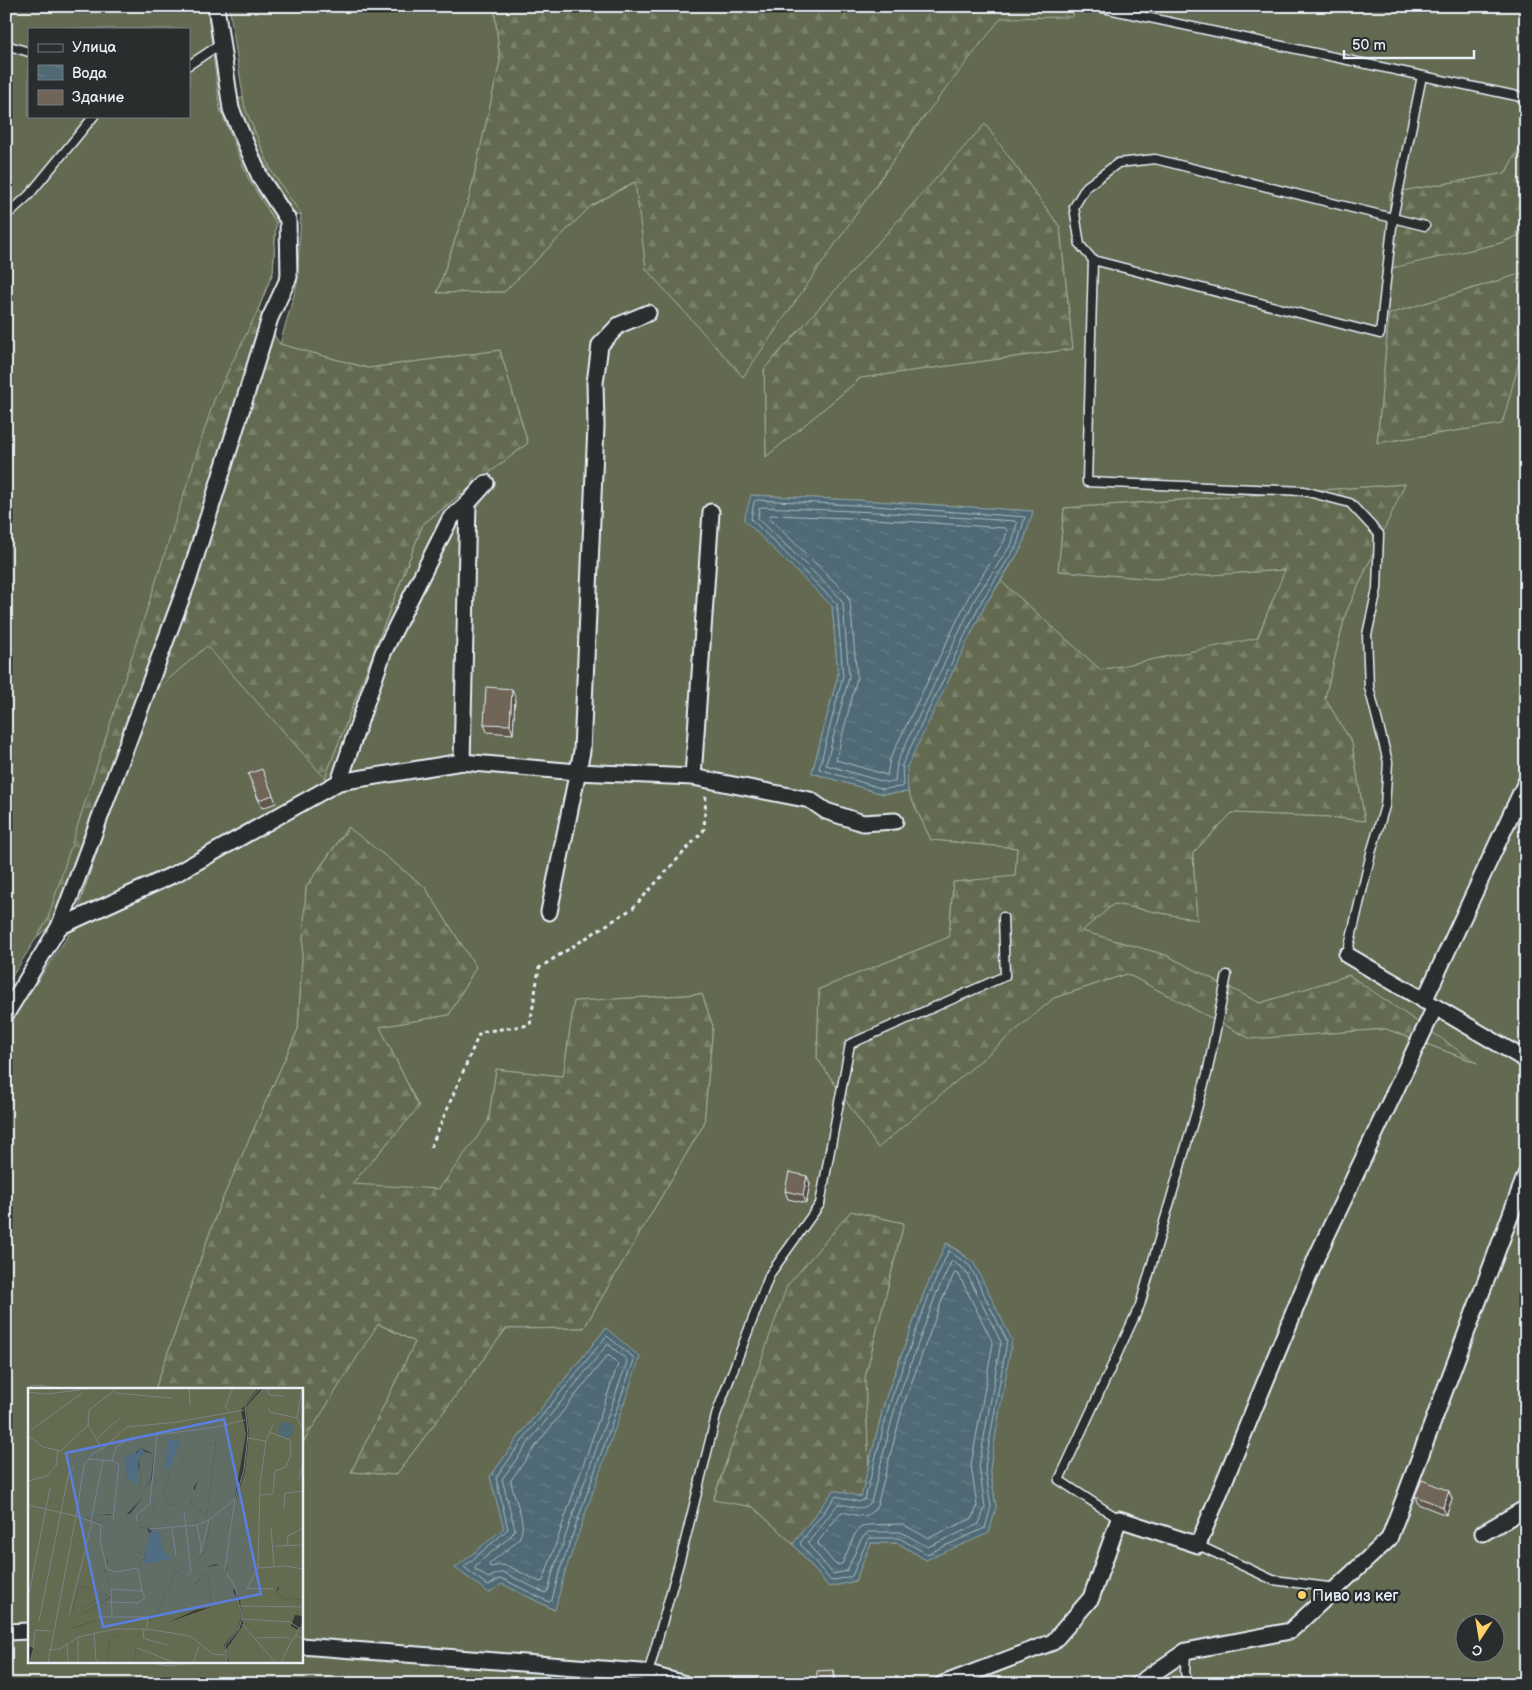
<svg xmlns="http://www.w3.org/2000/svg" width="1532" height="1690" viewBox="0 0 1532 1690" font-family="'Balsamiq Sans',sans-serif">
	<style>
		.forest { fill: url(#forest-firs); stroke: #a6aea4 }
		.garden { fill: #636b51; stroke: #a6aea4; fill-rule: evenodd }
		.water { fill: url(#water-ripples); stroke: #8ca0a9 }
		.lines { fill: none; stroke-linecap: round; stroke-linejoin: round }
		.shore { stroke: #abbbc3; stroke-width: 1 }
		.lane-casing { stroke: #e8f1f8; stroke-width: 11 }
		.street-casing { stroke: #e8f1f8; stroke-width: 19 }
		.path { stroke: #e8f1f8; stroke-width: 3; stroke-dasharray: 4 4; stroke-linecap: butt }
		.lane { stroke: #2a2d2e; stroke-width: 8 }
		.street { stroke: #2a2d2e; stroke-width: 15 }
		.wall { fill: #60574b; stroke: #e8f1f8 }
		.shaded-wall { fill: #4e473d; stroke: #e8f1f8 }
		.building { fill: #706557; stroke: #e8f1f8 }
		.poi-dot { fill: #ffd166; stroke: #2a2d2e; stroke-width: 2 }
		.labels { text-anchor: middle; stroke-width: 5; stroke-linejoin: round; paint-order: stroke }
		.poi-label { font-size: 16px; fill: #e8f1f8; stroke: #2a2d2e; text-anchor: start }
		.inset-road { fill: none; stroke: #7e8284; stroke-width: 1 }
		.view { fill: #5a7fe2; fill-opacity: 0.15; stroke: #5a7fe2; stroke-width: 2.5 }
		.inset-edge { fill: none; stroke: #e8f1f8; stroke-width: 2.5 }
	</style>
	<defs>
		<pattern id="forest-firs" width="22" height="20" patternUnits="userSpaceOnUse" patternTransform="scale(1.25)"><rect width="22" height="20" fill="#636b51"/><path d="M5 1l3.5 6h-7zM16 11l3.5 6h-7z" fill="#79816b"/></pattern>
		<pattern id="water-ripples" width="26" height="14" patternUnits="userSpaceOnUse" patternTransform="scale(1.25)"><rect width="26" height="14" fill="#4f6a74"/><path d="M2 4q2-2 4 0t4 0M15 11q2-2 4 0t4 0" fill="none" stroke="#688089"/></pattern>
	</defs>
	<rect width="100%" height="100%" fill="#383836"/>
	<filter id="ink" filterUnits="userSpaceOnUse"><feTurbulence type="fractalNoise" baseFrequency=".02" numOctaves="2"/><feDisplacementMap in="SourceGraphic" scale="10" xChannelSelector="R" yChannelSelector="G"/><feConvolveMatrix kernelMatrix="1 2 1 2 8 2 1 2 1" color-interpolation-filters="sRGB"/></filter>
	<g filter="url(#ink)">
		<g class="forest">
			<polygon points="494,6 1074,6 1073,17 920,122 743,378 646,269 634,182 591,206 504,292 437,293 469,198 500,61"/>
			<polygon points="389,14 301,214 276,223 273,272 258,310 280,344 368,368 500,350 528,443 423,524 325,778 149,696 82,898 6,964 189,116 221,109"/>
			<polygon points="985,123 1060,227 1073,349 861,378 766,457 764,369"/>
			<polygon points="1526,136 1526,232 1501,243 1388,270 1390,193 1505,173"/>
			<polygon points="1526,272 1526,363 1520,359 1503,424 1377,443 1389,314"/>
			<polygon points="1406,484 1346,613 1325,698 1352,743 1365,821 1328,817 1232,813 1193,853 1197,920 1114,904 1083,931 1166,955 1260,1003 1349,975 1480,1064 1386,1029 1251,1039 1127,974 1054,998 878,1149 817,1058 819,989 949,937 953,882 1015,875 1017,848 931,840 908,792 906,767 985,605 1001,581 1101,670 1258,637 1284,570 1154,579 1058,571 1064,508"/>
			<polygon points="349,827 425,887 476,967 449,1015 380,1027 419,1107 352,1184 488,1122 496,1069 563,1076 574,1001 702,994 713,1026 704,1124 584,1328 506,1329 396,1475 351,1472 415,1342 379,1324 301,1446 301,1389 155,1389 218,1209 298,1029 306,887"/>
			<polygon points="851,1211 904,1223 865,1378 869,1465 861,1498 834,1490 793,1544 753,1507 713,1501 786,1286"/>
		</g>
		<g class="garden">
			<path d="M6,6H207L220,109L249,180L276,223L273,272L258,310L214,400L47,921L6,986ZM29,29H189V116H29Z"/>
			<path d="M229,6H494L500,61L469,198L437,293L504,292L591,206L635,182L646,269L743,377L920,122L1001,18L1073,17L1074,6H1526V136L1505,173L1390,193L1388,269L1501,243L1526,232V272L1389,314L1377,443L1502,424L1520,359L1526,363V1684H6V1028L70,933L149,696L207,646L325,778L423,524L528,443L500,350L368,368L280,344L297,284L301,214L272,172L245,108ZM985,124L1060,227L1073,349L861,378L766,457L764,369ZM1405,484L1346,613L1325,698L1352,743L1365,821L1328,817L1232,813L1193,853L1197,920L1114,904L1082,931L1166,955L1260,1003L1349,975L1477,1063L1386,1029L1251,1039L1127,974L1054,998L878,1148L817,1058L819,989L949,937L953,882L1015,876L1017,848L931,840L908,792L883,794L812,773L838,675L832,605L751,495L875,501L1033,511L1022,547L1001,581L1101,670L1257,638L1285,570L1154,579L1058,571L1064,508ZM348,827L425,887L476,967L449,1015L380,1027L419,1107L352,1184L439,1189L488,1122L496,1069L563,1076L574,1001L702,994L713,1026L704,1124L584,1328L506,1329L396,1475L351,1472L415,1342L378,1324L301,1446V1661H29V1389H155L218,1209L298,1029L306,887ZM851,1211L904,1223L865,1378L869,1465L885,1400L924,1293L947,1243L966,1256L990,1468L996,1507L926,1560L898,1543H871L855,1581L829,1587L793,1544L753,1507L713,1500L787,1286ZM606,1328L564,1575L554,1610L502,1583L504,1528L490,1477L523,1431ZM1464,1622H1494V1652H1464Z"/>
		</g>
		<g class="water">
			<polygon points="751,495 875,501 1033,511 1022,547 985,605 907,767 908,792 883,794 812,773 838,675 832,606 744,520"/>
			<polygon points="946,1243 974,1263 1012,1340 990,1468 996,1507 989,1533 926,1560 898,1543 871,1543 855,1581 829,1587 793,1544 834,1490 861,1497 885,1400 924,1293"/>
			<polygon points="606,1328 640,1357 564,1575 555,1610 502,1584 489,1593 455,1568 504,1528 490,1477 523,1431"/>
		</g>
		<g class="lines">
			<g class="shore">
				<polygon points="757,500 875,506 1025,517 1017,545 981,602 902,765 903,785 901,787 883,789 819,769 843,676 837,604 751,519 754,502"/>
				<polygon points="762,507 875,512 1015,521 1017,523 1012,543 975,599 897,762 895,782 884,782 826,765 849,677 843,603 839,597 758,518 759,509"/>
				<polygon points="772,515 874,519 1005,528 1007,530 1005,540 969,596 890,759 887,775 836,760 857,678 850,601 845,592 770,519 770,516"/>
				<polygon points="949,1251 970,1266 1007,1341 985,1467 991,1507 985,1528 927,1554 899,1538 870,1538 867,1541 852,1576 831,1581 801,1545 800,1543 836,1496 859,1502 865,1499 890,1402 929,1295"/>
				<path d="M952,1261L965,1270L1001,1342L979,1466L985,1507L979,1524L928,1547L901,1532H868L861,1539L847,1571L833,1574L809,1545L808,1543L838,1504C850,1504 861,1514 871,1502L896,1404L935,1297Z"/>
				<path d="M955,1273L959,1275L993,1343L971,1465L977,1506L973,1518L928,1538L902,1524L867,1525L860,1528L855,1534L842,1564L836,1565L819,1545L818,1542L841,1512C856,1514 866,1522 877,1506L903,1406L942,1300Z"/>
				<polygon points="607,1336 633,1357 634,1360 559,1573 552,1600 549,1602 503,1579 499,1579 488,1586 464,1567 508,1529 496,1478 527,1434"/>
				<polygon points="609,1345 626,1359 627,1362 553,1571 548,1591 545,1593 505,1573 499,1573 488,1578 475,1569 475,1566 511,1536 515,1529 502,1479 532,1438 606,1346"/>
				<path d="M607,1356H610L618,1364L543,1581L540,1582L508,1566L501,1565L490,1567L489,1564C498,1556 509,1549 517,1541C531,1526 512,1497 511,1480L538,1443Z"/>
			</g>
			<defs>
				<g id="lane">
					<polyline points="1094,6 1526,98"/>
					<polyline points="6,45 29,52"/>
					<polyline points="189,65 222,43"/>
					<polyline points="6,216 29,195 94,116"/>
					<polyline points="1093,260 1080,245 1074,207 1086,187 1118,163 1155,159 1425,226"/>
					<polyline points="1347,955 1371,853 1385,806 1388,762 1369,687 1367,635 1377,589 1379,534 1350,503 1304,491 1087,482 1093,260 1380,334 1393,218 1422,76"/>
					<polyline points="1119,1519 1059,1480 1140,1305 1207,1074 1227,975"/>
					<polyline points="1198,1545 1273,1580 1336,1588"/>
					<polyline points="1186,1651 1185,1672 1188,1684"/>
					<polyline points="648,1674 684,1545 717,1412 770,1274 820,1204 850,1044 1005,976 1003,917"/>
				</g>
				<g id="street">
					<polyline points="462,762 468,503"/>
					<polyline points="693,777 711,512"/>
					<polyline points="339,782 383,653 450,519 468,503 486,483"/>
					<polyline points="549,912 582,751 596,426 595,383 600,345 619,325 648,313"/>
					<polyline points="59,927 177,873 339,782 462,762 577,772 693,777 810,800 826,811 863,823 895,821"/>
					<polyline points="1347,955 1526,1060"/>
					<polyline points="1424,1001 1526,782"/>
					<polyline points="6,1014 59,927 189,578 270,318 289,277 288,220 260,177 231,109 216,6"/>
					<polyline points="1483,1533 1526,1508"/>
					<polyline points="6,1632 29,1631"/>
					<polyline points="301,1646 641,1672 685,1684"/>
					<polyline points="943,1684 1053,1642 1091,1598 1119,1519 1198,1545 1317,1256 1435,1007"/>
					<polyline points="1138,1684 1186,1651 1290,1631 1389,1539 1526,1174"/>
				</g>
			</defs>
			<use href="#lane" class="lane-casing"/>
			<use href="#street" class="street-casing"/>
			<polyline class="path" points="431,1147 480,1032 530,1025 539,968 633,908 704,830 706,795"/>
			<use href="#lane" class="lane"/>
			<use href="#street" class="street"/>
		</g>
		<g class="wall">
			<polygon points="512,689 515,697 513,734 487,732 484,724"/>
			<polygon points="251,782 273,795 276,803 262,808"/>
			<polygon points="807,1176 810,1184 806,1203 788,1199 785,1191"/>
			<polygon points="1449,1491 1452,1499 1446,1515 1418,1504 1415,1496"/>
		</g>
		<g class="shaded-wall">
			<polygon points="512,689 515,697 513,734 510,725"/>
			<polygon points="807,1176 810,1184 806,1203 803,1195"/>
			<polygon points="1449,1491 1452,1499 1446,1515 1443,1507"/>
			<polygon points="833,1670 834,1674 835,1684 833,1684"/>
		</g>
		<g class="building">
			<polygon points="486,687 512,689 510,725 484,724"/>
			<polygon points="262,769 273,795 259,800 248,774"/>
			<polygon points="789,1172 807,1176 803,1195 785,1191"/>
			<polygon points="1422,1480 1449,1491 1443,1507 1415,1496"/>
			<polygon points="833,1670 833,1684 817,1684 817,1671"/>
		</g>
	</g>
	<circle class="poi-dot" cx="1302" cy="1595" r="5"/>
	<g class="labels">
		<g class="poi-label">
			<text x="1312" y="1601">Пиво из кег</text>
		</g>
	</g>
	<g transform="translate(28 1388)">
		<rect width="275" height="275" fill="#383836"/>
		<path d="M188,54L179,128L163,116L170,91L152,115L139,118L136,105L143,81L152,79L160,62ZM117,64L126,66L123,90L118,99H113L111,70ZM212,105L208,200L192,213L199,179L187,176L174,181L169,172L178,161L182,132L197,143L202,137L205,115ZM117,106L125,114L127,122L115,130V135L110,140L118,139L122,146L117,168L104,161L88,174L111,170L112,177L77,187L80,172L74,151L92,133L81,130L72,135L57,128L102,126ZM144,175L146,184L128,215L118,206L114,193L136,186ZM148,183L167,197L175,187L181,185L183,219L168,222L141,234H123L122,227L129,226ZM261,183H275V212L256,210L248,205ZM81,190L83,204L54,220L57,225L84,208L85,216L70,232L44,240V223L51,198L68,202V195ZM91,246L108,263L106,275H79L82,250Z" fill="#636b51"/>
		<path d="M0,0H230L213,22L218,46L202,137L197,144L182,133L178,161L169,172L174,180L197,176V190L210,212L213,229L210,241L196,257L199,275H106L108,263L97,257L91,246L82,250L79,275H1L5,260L0,258ZM188,54L179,128L163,116L164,111L171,108L165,100L171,91L162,92L158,106L151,107L152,115L139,118L136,105L143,81L152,79L160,62H164L161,76L165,77L171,59ZM112,60L126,66L124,90L118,99H113L111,73V80L99,89L98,76ZM117,107L125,114L127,121L114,130L115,135L109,140L118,139L124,143L134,161L115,172L117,168L104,161L89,167L88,175L111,170L112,177L77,186L81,163L74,151L88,149L89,137L101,133L81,130L72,135L59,129L81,126L95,130ZM144,176L146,184L128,214L119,206L115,193L136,186ZM148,183L160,192L163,201L175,187L181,185L183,219L141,234H123L122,228L129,226ZM81,190L83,204L54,220L57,225L83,208L85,216L74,221L70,232L45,240L44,231L49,228L44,223L51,198L68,202L69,195ZM235,0H275V183H261L260,201L250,199L248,205L256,210L275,212L274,228L267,227L263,238L270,242L275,234V275H201L197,263L215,237L212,212L199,184L208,112L217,83L221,46L218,19Z" fill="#636b51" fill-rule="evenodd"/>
		<path d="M250 42a8 8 0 1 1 16 0a8 8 0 1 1-16 0ZM140,51L152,54L141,82L137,80ZM112,60L117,64L111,70L108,98L99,89L97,69L109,65ZM122,144H132L134,161L144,171L115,176Z" fill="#4f6a74"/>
		<path class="inset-road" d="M161,0L162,18M238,0L242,7L256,8M274,0L269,30L275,41M0,4L19,6L67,0M87,5L144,10M240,19L242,24L269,30M202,25L197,19L205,0M60,37L74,61M3,42L54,5M0,48L15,59L33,63L60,37L61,22L90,0M69,50L93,29M219,50L238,53M60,71L75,72M84,73L91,76L85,132M28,77L30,62M271,91L275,74M0,93L19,88L30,75M232,107L245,106L247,83L258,79L263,66L262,52L242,44M0,117L48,128L56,77L64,66L74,61L99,39L149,34L216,22M256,121L257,105L275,103M156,124L163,183L159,188M63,133L75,72L84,73L88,59L103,50L189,39L217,32M109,133L108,127L122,116L129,47M169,137L174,164M243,140L246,178M122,141L169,137L181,132L207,111M144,141L148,168M247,158L275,157M259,158L260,148L275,140M172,166L181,132M230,180L257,178L275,181M245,201L219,200L230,180L232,96L238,53L245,37M0,211L22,100M81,214L110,215L117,210L114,203M212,218L275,219M41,227L64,134M70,229H120L119,241M214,231L262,234L271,240L268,247M11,233L41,84L46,80M214,236L248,275M116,241L115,250L139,257M66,245L68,272L73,275M50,249V275M229,250L258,249L264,253L268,247L275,251M39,255L40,275M5,260L7,242L24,243M109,260L148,275M21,262L32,261L50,249L87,241H119L162,248L185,266L197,267M20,275L48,128L73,137L72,153L79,181L88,184L110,180L114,203L83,201L84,229M165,275L171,258M199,275L197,258L211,241L214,229L207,199L197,183L201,150L207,111L216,82L220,46L217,18L232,0M253,275L263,254"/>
		<path class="view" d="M196,31L233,206L75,239L38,65Z"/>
		<rect width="275" height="275" class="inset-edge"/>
	</g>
	<rect width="1532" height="1690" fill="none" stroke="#2a2d2e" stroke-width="25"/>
	<rect x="12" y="12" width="1507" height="1665" fill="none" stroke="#e8f1f8" stroke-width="2" filter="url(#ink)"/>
	<rect x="28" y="28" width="162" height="90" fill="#2a2d2e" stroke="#767b7f"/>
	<rect x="38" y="44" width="25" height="8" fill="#2a2d2e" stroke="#767b7f"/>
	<text x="72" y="52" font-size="15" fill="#e8f1f8">Улица</text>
	<rect x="38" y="65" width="25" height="15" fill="url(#water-ripples)" stroke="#767b7f"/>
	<text x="72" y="78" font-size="15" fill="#e8f1f8">Вода</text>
	<rect x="38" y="90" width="25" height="15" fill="#706557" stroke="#767b7f"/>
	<text x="72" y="102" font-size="15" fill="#e8f1f8">Здание</text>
	<g transform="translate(1480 1638) rotate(192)"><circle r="24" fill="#2a2d2e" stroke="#767b7f"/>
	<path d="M0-4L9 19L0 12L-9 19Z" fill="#ffd166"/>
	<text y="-8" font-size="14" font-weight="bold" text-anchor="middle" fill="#e8f1f8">С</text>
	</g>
	<path d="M1344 50v8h130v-8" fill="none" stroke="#e8f1f8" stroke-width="2.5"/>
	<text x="1352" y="50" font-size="15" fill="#e8f1f8" stroke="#2a2d2e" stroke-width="4" paint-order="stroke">50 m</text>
</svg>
